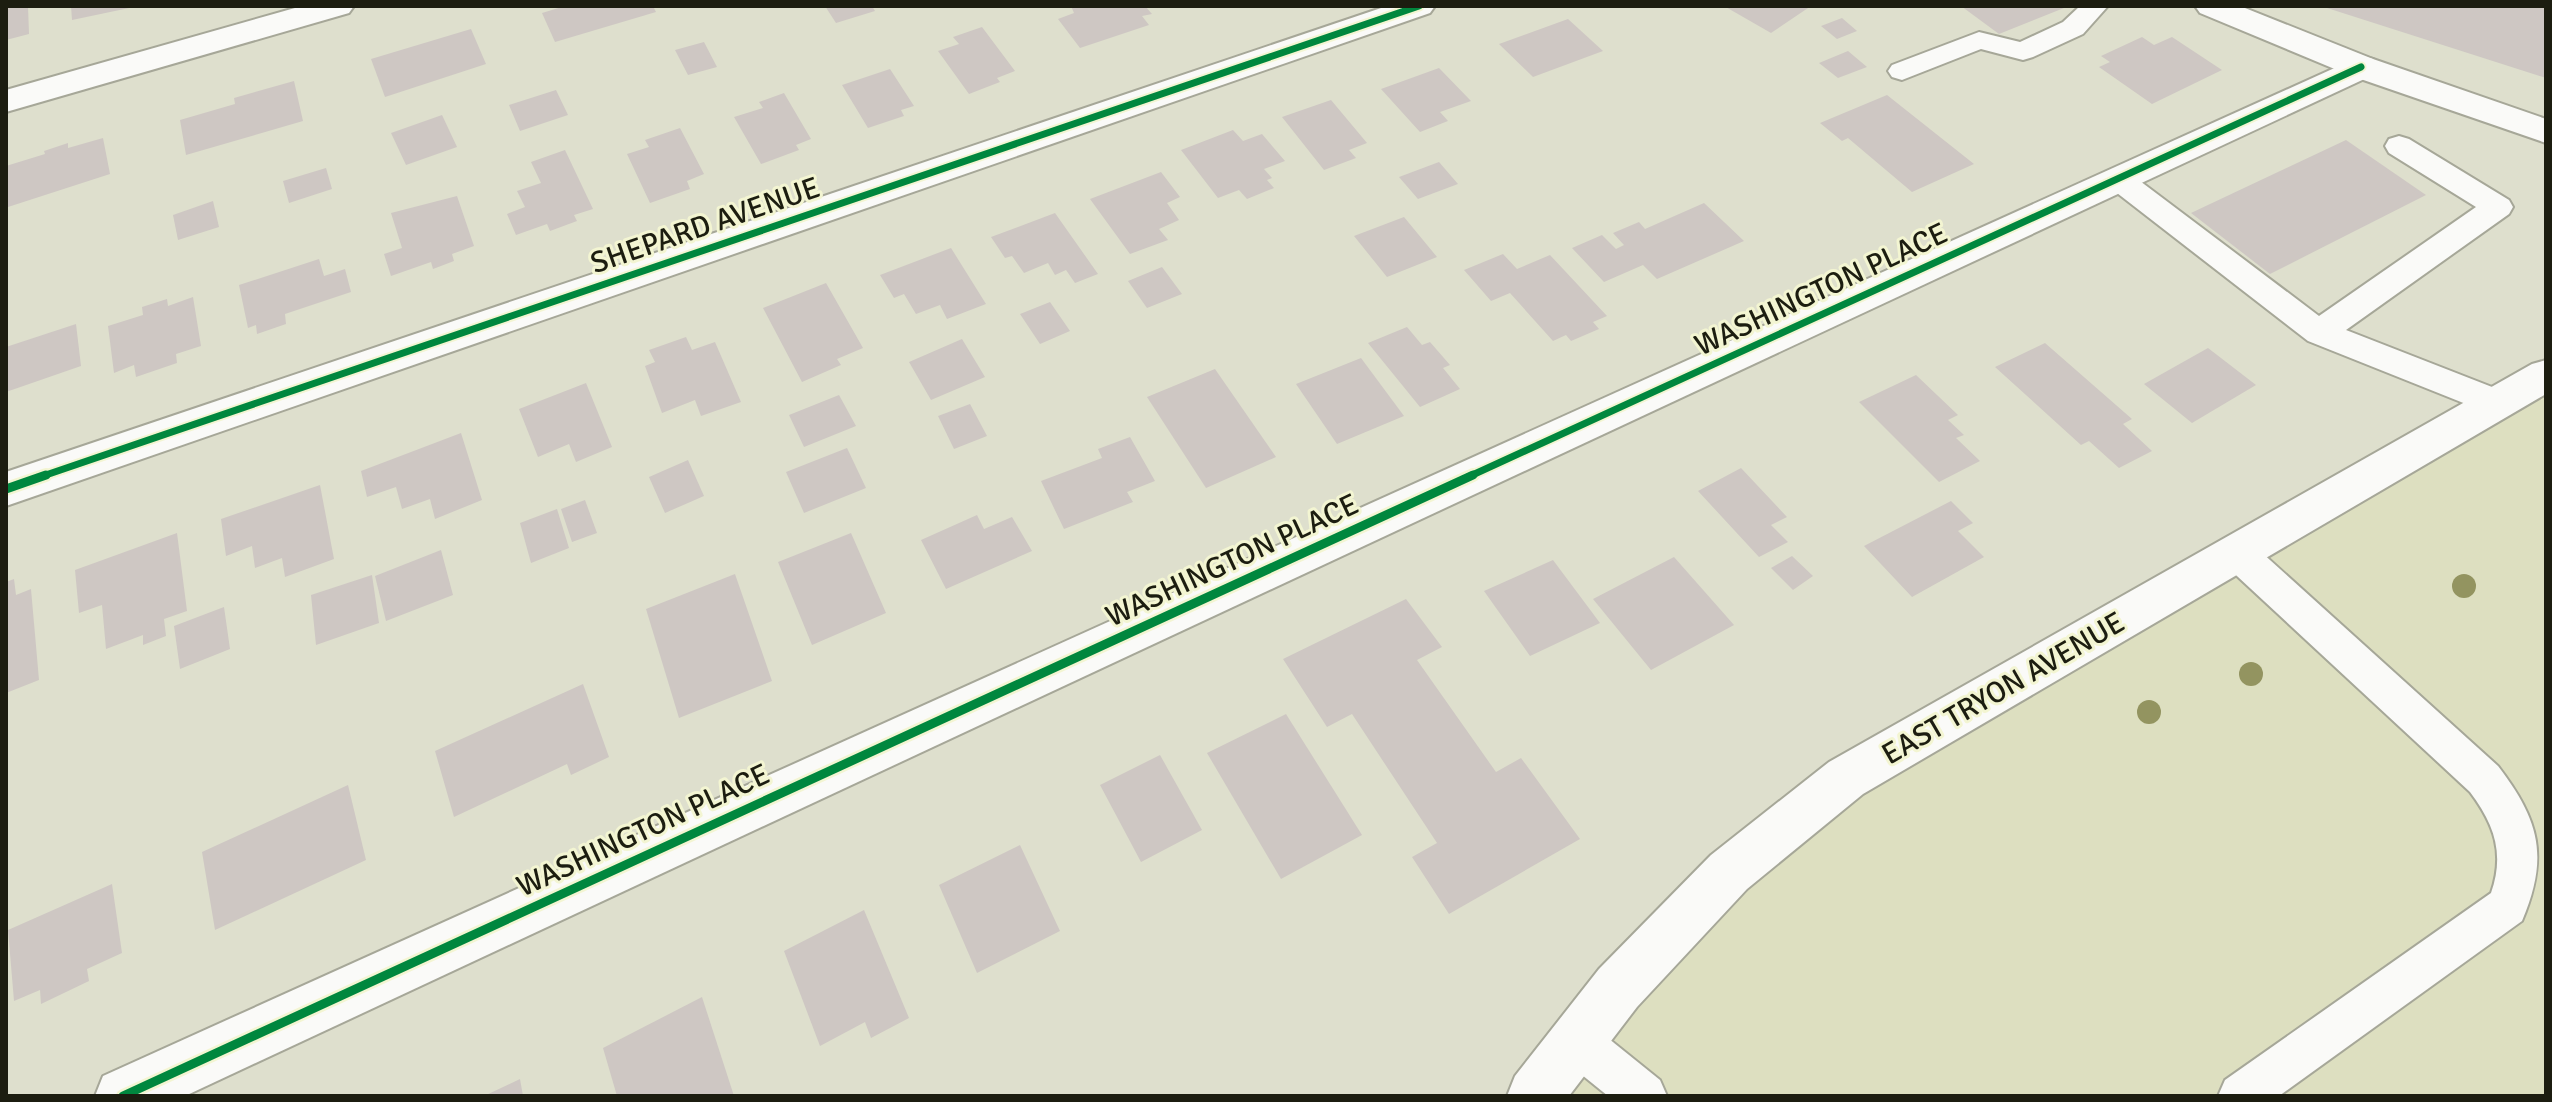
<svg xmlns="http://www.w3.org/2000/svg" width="2552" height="1102" viewBox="0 0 2552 1102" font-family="Signika,sans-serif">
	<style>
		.built { fill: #dddfc0 }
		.building { fill: #cec7c3 }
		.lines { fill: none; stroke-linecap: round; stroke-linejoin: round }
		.service-casing { stroke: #a6a798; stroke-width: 4 }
		.minor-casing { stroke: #a6a798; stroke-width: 4 }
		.primary-casing { stroke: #a6a798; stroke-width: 4 }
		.service { fill: #fafaf8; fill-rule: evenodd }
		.minor { fill: #fafaf8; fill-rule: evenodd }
		.primary { fill: #fafaf8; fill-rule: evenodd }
		.cycleway-far1-casing { stroke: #f3f5d2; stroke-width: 11 }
		.cycleway-casing { stroke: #f3f5d2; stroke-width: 14 }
		.cycleway-far1 { stroke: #00873e; stroke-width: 7 }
		.cycleway { stroke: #00873e; stroke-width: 9 }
		.tree { fill: #939460 }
		.labels { text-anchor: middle; stroke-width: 6; stroke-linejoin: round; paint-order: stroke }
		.street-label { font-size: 30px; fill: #1c1d10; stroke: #f3f5d2 }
	</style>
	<rect width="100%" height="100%" fill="#dedfcd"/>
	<polygon class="built" points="2546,375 2546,1096 1535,1096 1729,872"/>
	<g class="building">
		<polygon points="6,6 28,6 29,34 6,40"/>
		<polygon points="71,6 134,6 134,7 72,20"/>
		<polygon points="565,6 653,6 656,12 555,42 542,13"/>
		<polygon points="825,6 872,6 875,11 836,23"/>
		<polygon points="1071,6 1145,6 1152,14 1142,16 1149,25 1080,48 1058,19 1074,13"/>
		<polygon points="1724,6 1811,6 1771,33"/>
		<polygon points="1961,6 2069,6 1999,34"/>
		<polygon points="2324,6 2546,6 2546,78 2324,7"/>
		<polygon points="1842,18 1857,31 1837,39 1821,26"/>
		<polygon points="1568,19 1603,51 1533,77 1499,44"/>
		<polygon points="982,27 1015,71 997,78 1000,82 969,94 938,51 959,44 953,37"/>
		<polygon points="471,29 486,64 385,97 371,59"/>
		<polygon points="2142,37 2154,45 2172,37 2222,70 2152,104 2099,67 2110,62 2101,56"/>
		<polygon points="704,42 717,67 688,75 675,50"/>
		<polygon points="1848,51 1867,67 1838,78 1819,63"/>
		<polygon points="1439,68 1471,101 1440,112 1448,121 1420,132 1381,89"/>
		<polygon points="890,69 914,106 901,110 904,116 868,128 842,85"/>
		<polygon points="294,81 303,121 186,155 180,120 235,104 234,98"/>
		<polygon points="556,90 568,115 520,131 509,105"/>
		<polygon points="784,93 811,139 796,145 799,150 761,164 734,117 763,108 759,102"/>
		<polygon points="1887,95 1974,164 1912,192 1848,138 1842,141 1820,123"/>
		<polygon points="1331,100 1367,143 1349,150 1356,158 1324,170 1282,117"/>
		<polygon points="442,115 457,147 406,165 391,133"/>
		<polygon points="680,128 704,174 687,181 690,189 650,203 627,154 649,147 645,140"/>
		<polygon points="1233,130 1243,141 1262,134 1285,161 1264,169 1272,178 1267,180 1274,188 1247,199 1239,190 1218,198 1181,150"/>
		<polygon points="103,138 110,174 8,207 6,166 45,154 44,151 68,143 68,148"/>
		<polygon points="2346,140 2426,195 2270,274 2191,213"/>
		<polygon points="565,150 593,209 574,215 577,221 550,231 547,224 516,235 507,214 525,207 517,191 541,183 531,162"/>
		<polygon points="1439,162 1458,184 1418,199 1399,177"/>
		<polygon points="326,168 332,189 289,203 283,181"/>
		<polygon points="1161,172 1180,197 1167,203 1179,220 1159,229 1168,240 1130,254 1090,199"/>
		<polygon points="457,196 474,246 452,254 454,261 433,269 431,262 391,276 384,254 402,248 391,213"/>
		<polygon points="213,201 219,227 178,240 173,215"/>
		<polygon points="1704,203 1744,241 1657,279 1643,265 1604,282 1572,248 1602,235 1616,249 1624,245 1613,233 1639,222 1645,229"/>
		<polygon points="1055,213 1098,274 1075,283 1066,270 1055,275 1048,263 1024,273 1012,256 1005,258 991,237"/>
		<polygon points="1404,217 1437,257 1387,277 1354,236"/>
		<polygon points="951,248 986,304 947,319 940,305 916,314 904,294 894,298 880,275"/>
		<polygon points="1503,254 1517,269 1550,255 1607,316 1593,322 1599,329 1571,341 1566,335 1553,341 1510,293 1491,301 1464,270"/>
		<polygon points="319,259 324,276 345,269 351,292 285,314 286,324 257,334 256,325 248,328 239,285"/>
		<polygon points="1162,267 1182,294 1147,308 1128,281"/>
		<polygon points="826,283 863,348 837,359 841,365 802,382 763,308"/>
		<polygon points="193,297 201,346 176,354 177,363 136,377 134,365 114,373 108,326 143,315 142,307 167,299 168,306"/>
		<polygon points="1050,302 1070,331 1040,344 1020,314"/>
		<polygon points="76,324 81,366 6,392 6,347"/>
		<polygon points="1407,327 1422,345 1430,342 1450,365 1443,368 1460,389 1420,407 1368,343"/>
		<polygon points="686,337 692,350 715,342 741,402 701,416 695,400 662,413 645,366 655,362 649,350"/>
		<polygon points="962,339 985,377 931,400 909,362"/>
		<polygon points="2045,343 2132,419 2123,424 2152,451 2119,468 2089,441 2081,445 1995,367"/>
		<polygon points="2208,348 2256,385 2192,423 2144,384"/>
		<polygon points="1361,358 1404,416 1337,444 1296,384"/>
		<polygon points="1215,369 1276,457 1206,488 1147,397"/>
		<polygon points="1916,375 1958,415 1948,420 1964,435 1956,438 1980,461 1939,482 1859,402"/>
		<polygon points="586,383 612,447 576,462 569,444 538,457 519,409"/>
		<polygon points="839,395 856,426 804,447 789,415"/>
		<polygon points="970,404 987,436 954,449 938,416"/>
		<polygon points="461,433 482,500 435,519 430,499 402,509 396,487 367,497 361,471"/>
		<polygon points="1130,437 1155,481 1127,492 1133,502 1064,529 1041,481 1102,458 1098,449"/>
		<polygon points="847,448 866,488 804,513 786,472"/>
		<polygon points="688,460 704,496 665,513 649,477"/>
		<polygon points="1741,468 1787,517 1771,525 1788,542 1759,557 1698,491"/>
		<polygon points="320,485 334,559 285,577 282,558 255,568 252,546 226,556 221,519"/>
		<polygon points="585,500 597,533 572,542 561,509"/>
		<polygon points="1951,501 1973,523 1958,531 1984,557 1912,597 1864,546"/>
		<polygon points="557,509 569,548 531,563 520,523"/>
		<polygon points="977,515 984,529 1012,517 1032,551 946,589 921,540"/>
		<polygon points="177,533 187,611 164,619 166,636 143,645 143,635 106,649 102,605 79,613 75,570"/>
		<polygon points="851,533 886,613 812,645 778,562"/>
		<polygon points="441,550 453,595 386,621 375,576"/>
		<polygon points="1792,556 1813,576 1793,590 1771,568"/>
		<polygon points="1674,557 1734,625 1651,670 1593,599"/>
		<polygon points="1553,560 1600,623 1530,656 1484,591"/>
		<polygon points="735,574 772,681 679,718 646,609"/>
		<polygon points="372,575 379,623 316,645 311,595"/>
		<polygon points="14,579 16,595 31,589 39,680 6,693 6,582"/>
		<polygon points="1406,599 1442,647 1417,660 1496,772 1521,758 1580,839 1449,914 1412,857 1437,843 1352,714 1327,727 1283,659"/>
		<polygon points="224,607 230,649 180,669 174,626"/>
		<polygon points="583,684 609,757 571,775 567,764 454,817 435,751"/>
		<polygon points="1286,714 1362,835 1281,879 1207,753"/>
		<polygon points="1160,755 1202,830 1141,862 1100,785"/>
		<polygon points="348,785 366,860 215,930 202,852"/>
		<polygon points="1020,845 1060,931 977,973 939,885"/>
		<polygon points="112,884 122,953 87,969 89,981 41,1004 40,990 14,1001 8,930"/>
		<polygon points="864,910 909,1018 871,1038 865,1022 820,1046 784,951"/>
		<polygon points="702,997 734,1096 617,1096 603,1048"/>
		<polygon points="520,1079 523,1096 484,1096"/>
	</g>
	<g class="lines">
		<defs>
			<g id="service">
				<polygon points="2080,6 2108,6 2083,34 2033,57 2023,60 1981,49 1902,80 1892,77 1888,71 1892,65 1979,32 2020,42 2063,22"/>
				<polygon points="2399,136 2409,139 2509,200 2513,207 2509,214 2346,330 2510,394 2515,403 2510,412 2498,416 2486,412 2308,341 2108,186 2103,179 2108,172 2118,169 2128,172 2319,316 2476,207 2389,153 2385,146 2389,139"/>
				<path d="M2237,538L2250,542L2498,766C2540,821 2549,857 2522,921L2279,1096H2218L2225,1080L2491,893C2505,853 2494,824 2470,792L2224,564L2219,553L2224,542Z"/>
				<polygon points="1577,1020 1593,1026 1660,1080 1667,1096 1608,1096 1561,1058 1555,1042 1561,1026"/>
			</g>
			<g id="minor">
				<polygon points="302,6 354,6 349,13 6,112 6,90"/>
				<polygon points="1387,6 1435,6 1430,13 6,506 6,472"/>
				<polygon points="2361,56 2373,59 2378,67 2373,75 185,1096 95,1096 103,1076"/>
				<polygon points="2546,360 2546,394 1863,794 1747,889 1637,1007 1569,1096 1507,1096 1515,1076 1599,969 1711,855 1829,762 2532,364"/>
			</g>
			<polygon id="primary" points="2195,6 2240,6 2373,59 2546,119 2546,143 2349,75 2200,13"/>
		</defs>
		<use href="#service" class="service-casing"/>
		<use href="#minor" class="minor-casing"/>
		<use href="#primary" class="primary-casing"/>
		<use href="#service" class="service"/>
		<use href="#minor" class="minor"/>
		<use href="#primary" class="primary"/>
		<defs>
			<g id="cycleway-far1">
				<polyline points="40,477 1419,6"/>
				<polyline points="1468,477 2361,67"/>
			</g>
			<g id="cycleway">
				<polyline points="6,489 46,475"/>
				<polyline points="123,1096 1473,475"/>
			</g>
		</defs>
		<use href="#cycleway-far1" class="cycleway-far1-casing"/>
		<use href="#cycleway" class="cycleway-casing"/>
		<use href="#cycleway-far1" class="cycleway-far1"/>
		<use href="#cycleway" class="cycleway"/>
	</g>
	<g class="tree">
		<circle cx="2464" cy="586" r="12"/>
		<circle cx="2251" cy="674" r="12"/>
		<circle cx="2149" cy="712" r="12"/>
	</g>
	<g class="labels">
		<g class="street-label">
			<text transform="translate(705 225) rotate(-19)" y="10">SHEPARD AVENUE</text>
			<text transform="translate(1821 289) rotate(-25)" y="10">WASHINGTON PLACE</text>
			<text transform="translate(1232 560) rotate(-25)" y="10">WASHINGTON PLACE</text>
			<text transform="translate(2003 688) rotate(-30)" y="10">EAST TRYON AVENUE</text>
			<text transform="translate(643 830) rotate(-25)" y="10">WASHINGTON PLACE</text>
		</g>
	</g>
	<rect width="2552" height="1102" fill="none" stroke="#1c1d10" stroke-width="16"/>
</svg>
